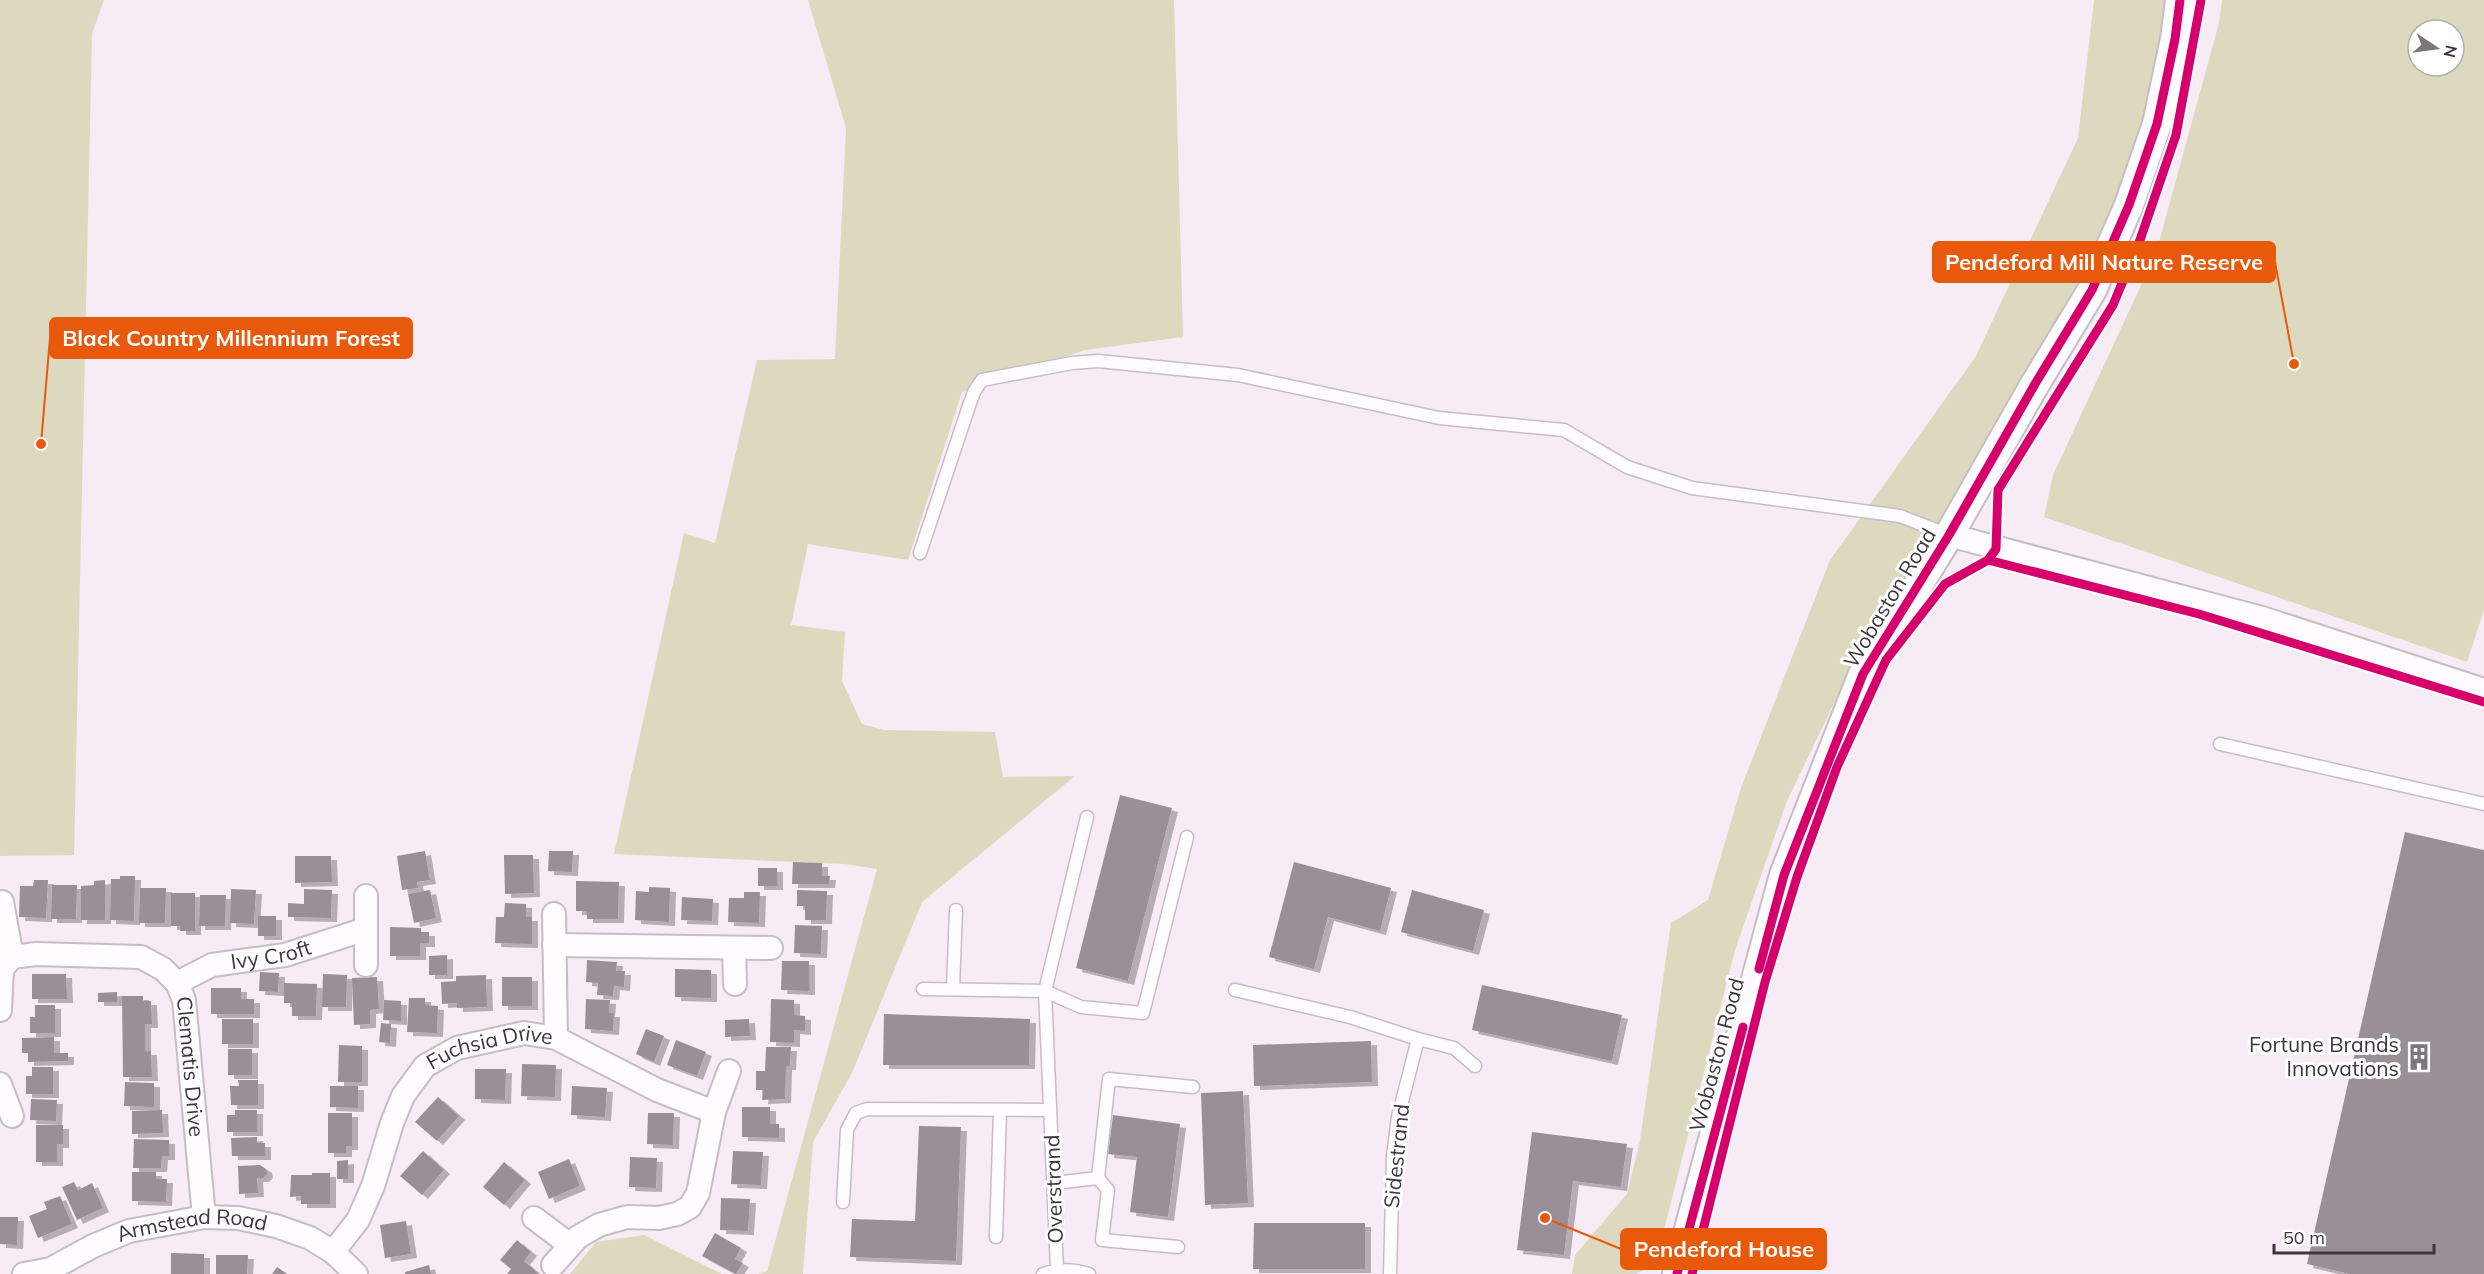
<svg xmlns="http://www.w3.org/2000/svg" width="2484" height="1274" viewBox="0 0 2484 1274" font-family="Mulish,sans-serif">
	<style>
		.green { fill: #ddd9be; fill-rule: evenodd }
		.building { fill: #999097; filter: url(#shadow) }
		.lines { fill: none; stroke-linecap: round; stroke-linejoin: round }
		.service-casing { stroke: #c6bdc5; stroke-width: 15 }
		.minor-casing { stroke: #c6bdc5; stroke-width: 26 }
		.tertiary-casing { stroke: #c6bdc5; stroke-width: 32 }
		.service { stroke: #fefcfe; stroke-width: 12 }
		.minor { stroke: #fefcfe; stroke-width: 22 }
		.tertiary { stroke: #fefcfe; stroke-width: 28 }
		.cycleway-casing { stroke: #fff; stroke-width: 13 }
		.cycleway { stroke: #d6006c; stroke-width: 9 }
		.labels { text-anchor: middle; stroke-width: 6; stroke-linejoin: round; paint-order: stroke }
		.street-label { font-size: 21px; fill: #3e363e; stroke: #fff }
		.poi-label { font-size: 21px; fill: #3e363e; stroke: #fff; text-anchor: end }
		.leader { fill: none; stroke: #e8590c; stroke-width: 2 }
		.callout-dot { fill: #e8590c; stroke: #fff; stroke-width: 2 }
		.callout { fill: #e8590c; stroke: #e8590c; stroke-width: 2 }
		.callout-label { font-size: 22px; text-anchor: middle; font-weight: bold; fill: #fff }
	</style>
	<defs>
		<filter id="shadow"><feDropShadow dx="6" dy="4" stdDeviation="0" flood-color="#0004"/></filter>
	</defs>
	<rect width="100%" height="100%" fill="#f7ebf6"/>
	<g class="green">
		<polygon points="0,0 104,0 92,34 74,855 0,856"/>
		<polygon points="808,0 1174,0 1183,337 1085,350 962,392 908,560 808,544 791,625 845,632 842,681 862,724 884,730 995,732 1003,777 1075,776 922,902 852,1073 813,1142 803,1274 758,1274 767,1271 877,869 845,864 614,854 684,533 715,543 757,360 835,359 846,128"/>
		<polygon points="2094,0 2169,0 2146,123 2080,285 1849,672 1787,801 1735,950 1655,1265 1636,1274 1572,1274 1575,1255 1627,1194 1640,1141 1671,923 1708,900 1741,788 1830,560 1976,356 2078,138"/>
		<path d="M2222,0H2484V610L2467,662L2044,517L2053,475L2156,253L2219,23ZM2418,30H2454V66H2418Z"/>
		<polygon points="644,1235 722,1274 570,1274 596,1242"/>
	</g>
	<g class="building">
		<polygon points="1120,795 1172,808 1128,981 1076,968"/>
		<polygon points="2405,832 2484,850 2484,1274 2350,1274 2307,1264"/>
		<polygon points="425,851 430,880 417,882 418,888 402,890 397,856"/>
		<polygon points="549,851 573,851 572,872 548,871"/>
		<polygon points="504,855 533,855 534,893 505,894"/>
		<polygon points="295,856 331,856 332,882 295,883"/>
		<polygon points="793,862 822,863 822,876 830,876 829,884 792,884"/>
		<polygon points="1294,862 1391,888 1380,931 1328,917 1314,969 1269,957"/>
		<rect x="758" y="868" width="19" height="18"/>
		<polygon points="120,876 135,876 134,921 110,920 111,879 120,879"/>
		<polygon points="34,880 48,880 46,918 19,917 20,886 33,886"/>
		<polygon points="105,880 105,920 81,920 81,886 94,885 94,881"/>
		<polygon points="576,881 619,882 618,919 587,919 587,911 576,911"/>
		<polygon points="52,885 77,885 76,919 51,919"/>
		<polygon points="649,887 670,888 669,922 635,920 636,891 649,892"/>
		<polygon points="140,888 166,888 165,923 139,923"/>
		<polygon points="231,889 256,890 254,924 230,923"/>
		<polygon points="304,889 332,890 331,918 288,917 288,903 304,904"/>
		<polygon points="430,890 436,918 414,923 408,894"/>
		<polygon points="797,890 827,891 826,920 805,920 805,906 797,906"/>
		<polygon points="1412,890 1484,910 1473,951 1401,932"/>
		<polygon points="744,892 760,892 759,923 728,922 729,898 744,898"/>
		<polygon points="171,893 195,893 195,931 180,931 180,926 171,926"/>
		<polygon points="200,895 226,895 225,926 199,926"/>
		<polygon points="682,897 713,899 712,921 681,920"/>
		<polygon points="505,903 526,904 526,917 532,917 532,944 495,943 496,917 504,917"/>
		<rect x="258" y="916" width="18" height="20"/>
		<polygon points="795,925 822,926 821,954 794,953"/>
		<polygon points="390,927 421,928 421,932 429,932 429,943 420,943 420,956 390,956"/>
		<polygon points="447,955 447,975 429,975 429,956"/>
		<polygon points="587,960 617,962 616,971 625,971 624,987 614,986 613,996 597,995 598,983 586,982"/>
		<polygon points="782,961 809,961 809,991 781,990"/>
		<polygon points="675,969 711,970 711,998 675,997"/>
		<polygon points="260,972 279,973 278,992 259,991"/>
		<polygon points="32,974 66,974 67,999 32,999"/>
		<polygon points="323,974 347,975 346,1007 322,1007"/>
		<polygon points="486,975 487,1007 457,1008 457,1003 442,1004 441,982 456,981 456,976"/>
		<polygon points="377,977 379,1009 370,1010 370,1024 354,1025 352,978"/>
		<rect x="502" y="977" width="30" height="29"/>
		<polygon points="284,983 317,984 316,1016 292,1016 292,1003 284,1003"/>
		<polygon points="1482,985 1622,1015 1612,1061 1472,1030"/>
		<polygon points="211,988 241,988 241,999 254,999 254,1014 211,1014"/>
		<polygon points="117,992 117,1002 98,1002 98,993"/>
		<polygon points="122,996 143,996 143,1001 151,1001 152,1024 145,1024 145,1051 151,1051 152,1077 123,1077"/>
		<polygon points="409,998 425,998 425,1005 438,1006 437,1033 407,1032"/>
		<polygon points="586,999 610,1000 609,1013 614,1013 613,1031 585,1029"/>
		<polygon points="771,999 794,1000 794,1015 805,1016 805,1031 794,1030 794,1043 770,1042"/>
		<polygon points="384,1000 401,1001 401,1021 383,1020"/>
		<polygon points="35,1005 55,1005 55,1033 30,1033 30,1017 35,1017"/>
		<polygon points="884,1014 1030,1019 1029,1065 883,1065"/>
		<rect x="222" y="1019" width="31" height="25"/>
		<polygon points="749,1019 750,1036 725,1037 725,1020"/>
		<polygon points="381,1023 391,1024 390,1043 379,1042"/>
		<polygon points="646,1029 664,1036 654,1062 636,1054"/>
		<polygon points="54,1037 54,1053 68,1053 68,1061 28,1062 28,1053 22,1053 22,1038"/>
		<polygon points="676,1040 706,1052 697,1076 667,1065"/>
		<polygon points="1371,1041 1372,1082 1254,1086 1253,1045"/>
		<polygon points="339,1045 362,1046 362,1082 338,1082"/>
		<polygon points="766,1047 791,1047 790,1066 786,1066 785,1099 762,1100 763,1090 756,1090 756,1071 765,1071"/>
		<rect x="228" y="1049" width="24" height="26"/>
		<polygon points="522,1064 556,1065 555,1097 521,1096"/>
		<polygon points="32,1067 53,1067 53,1094 26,1094 26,1076 32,1076"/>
		<polygon points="475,1069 506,1069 505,1100 475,1099"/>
		<polygon points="238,1080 258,1080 258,1105 231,1105 230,1086 239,1086"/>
		<polygon points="125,1082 154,1083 154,1107 124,1106"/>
		<polygon points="330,1086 358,1086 358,1108 330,1107"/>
		<polygon points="572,1086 607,1088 605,1117 571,1115"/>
		<polygon points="1243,1091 1248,1203 1205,1205 1201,1093"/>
		<polygon points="438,1097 459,1116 437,1141 415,1122"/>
		<polygon points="31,1099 57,1100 56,1121 30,1120"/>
		<polygon points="742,1107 770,1107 770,1124 779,1124 779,1138 742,1137"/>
		<polygon points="162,1110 163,1133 132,1134 132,1111"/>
		<polygon points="235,1110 257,1110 257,1132 227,1132 227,1115 235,1115"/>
		<polygon points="328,1113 352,1113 352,1146 346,1146 346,1153 328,1153"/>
		<polygon points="648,1113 674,1113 673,1145 647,1144"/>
		<polygon points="1113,1115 1180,1124 1168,1217 1130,1212 1137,1157 1108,1154"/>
		<polygon points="36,1125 63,1125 63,1144 57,1144 57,1162 36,1162"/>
		<polygon points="919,1126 961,1127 956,1261 850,1257 852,1219 915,1221"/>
		<polygon points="1532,1132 1627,1144 1621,1187 1573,1181 1564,1255 1517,1250"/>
		<polygon points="257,1137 257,1143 265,1143 265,1156 232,1156 231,1138"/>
		<polygon points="134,1139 169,1140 169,1156 162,1156 161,1168 133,1168"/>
		<polygon points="423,1151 444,1170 422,1195 400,1176"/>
		<polygon points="733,1151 763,1152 761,1185 731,1184"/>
		<polygon points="630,1157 657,1158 656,1188 629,1187"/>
		<polygon points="569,1159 580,1186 549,1199 538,1172"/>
		<polygon points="348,1160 348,1179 337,1179 337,1161"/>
		<polygon points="504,1162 525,1180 504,1205 483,1187"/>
		<polygon points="260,1165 266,1169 267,1174 263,1178 257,1178 258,1193 239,1194 238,1166"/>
		<polygon points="132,1172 156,1172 156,1179 167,1179 166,1202 132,1201"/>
		<polygon points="312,1173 330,1173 330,1204 301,1204 301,1196 290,1197 291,1175 312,1175"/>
		<polygon points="74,1182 78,1190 92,1183 103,1208 77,1220 62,1187"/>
		<polygon points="60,1196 72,1224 38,1238 29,1216 47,1209 44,1202"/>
		<polygon points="721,1198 750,1199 748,1231 720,1230"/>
		<polygon points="0,1217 18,1217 17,1245 0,1244"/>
		<polygon points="406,1221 411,1254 385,1258 380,1225"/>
		<polygon points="1254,1223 1365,1223 1365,1269 1253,1269"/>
		<polygon points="715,1233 741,1248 735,1259 743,1263 736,1274 702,1256"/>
		<polygon points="517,1240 531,1252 524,1261 539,1274 507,1274 511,1269 500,1260"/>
		<polygon points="171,1253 204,1254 204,1274 171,1274"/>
		<polygon points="216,1255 248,1255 247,1274 216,1274"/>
		<polygon points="429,1265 431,1274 405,1274 405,1272"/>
		<polygon points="277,1267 287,1274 272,1274"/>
	</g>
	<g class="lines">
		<defs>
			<g id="service">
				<polyline points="920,553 969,406 974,392 982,380 1072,363 1098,361 1238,375 1439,418 1564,430 1627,467 1692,488 1900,516 1949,535"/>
				<polyline points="2220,744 2484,804"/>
				<polyline points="1087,817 1045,991 1081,1007 1143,1013 1187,837"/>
				<polyline points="923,989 1045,991 1057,1269"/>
				<polyline points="953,989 956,910"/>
				<polyline points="1235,990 1350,1017 1418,1039 1454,1048 1475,1066"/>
				<polyline points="1098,1178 1108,1190 1102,1240 1178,1247"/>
				<polyline points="1054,1183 1098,1178 1109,1079 1193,1087"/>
				<polyline points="843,1202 847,1130 856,1113 867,1109 1050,1110"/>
				<polyline points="996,1237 1000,1110"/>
				<path d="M1043,1274C1060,1269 1072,1269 1089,1274"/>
				<polyline points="1390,1274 1393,1156 1398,1117 1418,1039"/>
			</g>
			<g id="minor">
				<polyline points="1949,535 2262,618 2484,690"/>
				<polyline points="2,902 12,957"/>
				<polyline points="554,914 556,1038"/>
				<polyline points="554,945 771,948"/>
				<polyline points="734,948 735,984"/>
				<polyline points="366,965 366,896"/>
				<path id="s1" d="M177,983L212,965L285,955L366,929"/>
				<path id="s2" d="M0,1010L2,969L12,957L36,954L141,957L163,969L177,983L184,1000L204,1217"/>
				<polyline points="0,1084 12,1116"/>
				<polyline points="534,1218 570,1245"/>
				<path id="s3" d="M333,1252L358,1220L373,1186L392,1123L403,1096L425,1066L457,1048L524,1033L556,1038L657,1090L714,1112"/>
				<polyline points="553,1265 578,1237 599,1225 627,1217 659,1218 677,1214 690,1207 698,1193 714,1112 729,1071"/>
				<path id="s4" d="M24,1274L51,1269L93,1246L129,1231L204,1217L238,1218L276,1226L310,1238L333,1252L356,1274"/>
			</g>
			<polyline id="tertiary" points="1677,1274 1784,875 1863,674 1949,535 2035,384 2092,290 2129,205 2157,124 2175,39 2180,0"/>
		</defs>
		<use href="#service" class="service-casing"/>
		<use href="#minor" class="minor-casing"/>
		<use href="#tertiary" class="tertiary-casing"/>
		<use href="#service" class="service"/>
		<use href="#minor" class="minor"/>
		<use href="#tertiary" class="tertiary"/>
		<defs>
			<g id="cycleway">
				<polyline points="1988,560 2199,614 2484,702"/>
				<polyline points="1759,969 1784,875 1863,674 1949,535 2035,384 2092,290 2129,205 2157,124 2175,39 2180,0"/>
				<polyline points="1677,1274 1743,1027"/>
				<polyline points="1692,1274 1765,982 1797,877 1837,767 1886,660 1945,584 1988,560 1996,549 1998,490 2113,305 2140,240 2176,135 2201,0"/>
			</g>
		</defs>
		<use href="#cycleway" class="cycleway-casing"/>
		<use href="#cycleway" class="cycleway"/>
	</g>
	<defs>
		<symbol id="building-bare" viewBox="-9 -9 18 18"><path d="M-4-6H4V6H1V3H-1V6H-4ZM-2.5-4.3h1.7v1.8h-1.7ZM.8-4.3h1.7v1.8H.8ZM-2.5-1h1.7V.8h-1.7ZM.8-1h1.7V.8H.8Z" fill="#7f757e" stroke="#fff" stroke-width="2.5" paint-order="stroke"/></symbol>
	</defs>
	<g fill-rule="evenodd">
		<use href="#building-bare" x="2400" y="1038" width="38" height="38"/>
	</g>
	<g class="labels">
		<g class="street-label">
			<text transform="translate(1890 598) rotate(-59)" y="7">Wobaston Road</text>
			<text dy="7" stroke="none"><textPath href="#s1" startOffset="99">Ivy Croft</textPath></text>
			<text transform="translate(1717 1055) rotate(-75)" y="7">Wobaston Road</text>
			<text dy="7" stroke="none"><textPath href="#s3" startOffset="279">Fuchsia Drive</textPath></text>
			<text dy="7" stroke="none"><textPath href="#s2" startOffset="316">Clematis Drive</textPath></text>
			<text transform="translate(1397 1156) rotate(-84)" y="7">Sidestrand</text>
			<text transform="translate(1054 1189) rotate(-92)" y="7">Overstrand</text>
			<text dy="7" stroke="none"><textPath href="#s4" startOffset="178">Armstead Road</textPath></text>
		</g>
		<g class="poi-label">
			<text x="2399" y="1052">Fortune Brands<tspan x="2399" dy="24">Innovations</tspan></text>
		</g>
	</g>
	<path class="leader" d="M2294 364L2275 262M41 444L50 338M1545 1218L1621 1249"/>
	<g class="callout-dot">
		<circle cx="2294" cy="364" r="6"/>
		<circle cx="41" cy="444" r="6"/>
		<circle cx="1545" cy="1218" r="6"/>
	</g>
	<g class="callout">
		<rect x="1933" y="242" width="342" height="40" rx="6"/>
		<rect x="50" y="318" width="362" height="40" rx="6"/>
		<rect x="1621" y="1229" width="205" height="40" rx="6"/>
	</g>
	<g class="callout-label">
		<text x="2104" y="270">Pendeford Mill Nature Reserve</text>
		<text x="231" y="346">Black Country Millennium Forest</text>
		<text x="1724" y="1257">Pendeford House</text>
	</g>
	<g transform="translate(2436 48) rotate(103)"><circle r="28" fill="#ffffff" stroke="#b2afb2" stroke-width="1.5"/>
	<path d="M0-4.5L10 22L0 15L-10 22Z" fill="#7f757e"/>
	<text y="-9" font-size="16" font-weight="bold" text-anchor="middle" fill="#3e363e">N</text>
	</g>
	<path d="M2274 1244v9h160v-9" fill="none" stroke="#3e363e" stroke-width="3"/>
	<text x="2283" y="1244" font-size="18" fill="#3e363e" stroke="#ffffff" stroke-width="4.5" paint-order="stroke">50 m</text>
</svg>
